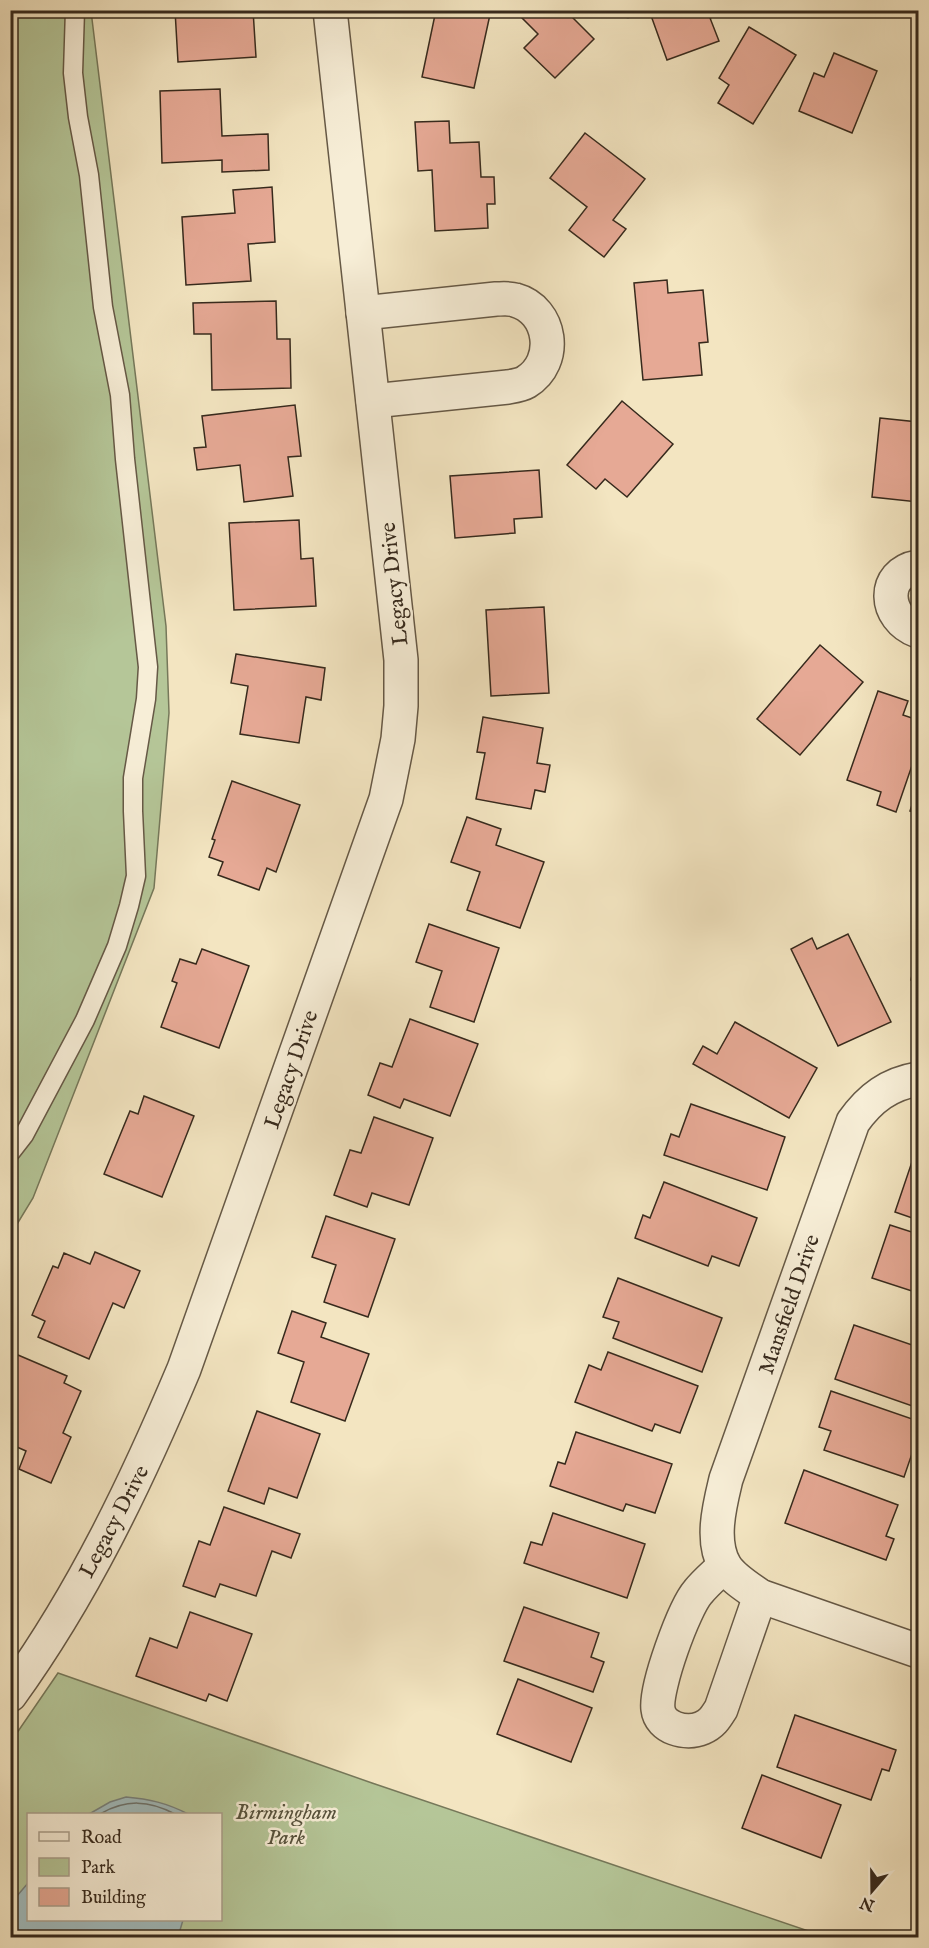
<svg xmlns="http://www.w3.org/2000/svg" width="929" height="1948" viewBox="0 0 929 1948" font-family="'IM FELL English',serif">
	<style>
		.green { fill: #b5c698; stroke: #76785a; stroke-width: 1.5; fill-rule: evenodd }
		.water { fill: #a1bcbe; stroke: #77827e; stroke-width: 1.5 }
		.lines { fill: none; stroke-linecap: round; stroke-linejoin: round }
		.shore { stroke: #6c736e; stroke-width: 1.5 }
		.stream { stroke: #77827e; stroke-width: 9 }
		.building { fill: #e6a995; stroke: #372a1d; stroke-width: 1.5 }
		.service-casing { stroke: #665946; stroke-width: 21 }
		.minor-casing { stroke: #665946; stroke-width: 36 }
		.service { stroke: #f7eed7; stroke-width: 18 }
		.minor { stroke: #f7eed7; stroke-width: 33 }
		.labels { text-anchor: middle; stroke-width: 5; stroke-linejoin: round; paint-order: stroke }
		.street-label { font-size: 22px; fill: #372a1d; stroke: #f7eed7 }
		.park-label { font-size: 22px; font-style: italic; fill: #56513c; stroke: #f7eed7 }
	</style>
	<rect width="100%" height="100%" fill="#f3e5c1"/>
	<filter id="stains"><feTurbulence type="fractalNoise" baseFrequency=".00333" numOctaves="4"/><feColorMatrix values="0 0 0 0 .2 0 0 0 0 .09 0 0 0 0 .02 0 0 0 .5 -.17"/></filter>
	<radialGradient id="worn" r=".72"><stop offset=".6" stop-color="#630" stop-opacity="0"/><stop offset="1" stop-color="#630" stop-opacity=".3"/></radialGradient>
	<g class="green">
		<polygon points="11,11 91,11 166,626 169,713 154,888 33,1198 11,1234"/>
		<path d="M58,1673L372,1783L826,1937H11L10,1743ZM28,1814H220V1920H28Z"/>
		<polygon points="918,1910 918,1937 909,1937"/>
	</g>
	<g class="water">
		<path d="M126,1797C149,1799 167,1803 188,1814H89L110,1802Z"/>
		<polygon points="28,1883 28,1920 183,1920 178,1937 11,1937 11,1903"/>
	</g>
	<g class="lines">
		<path class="shore" d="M100,1814C126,1799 149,1800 175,1814"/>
		<polyline class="stream" points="627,10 628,14"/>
	</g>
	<g class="building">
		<polygon points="175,10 253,10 256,57 178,62"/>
		<polygon points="436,10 491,10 474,88 422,77"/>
		<polygon points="526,10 565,10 594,39 555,78 524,48 538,34 520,16"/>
		<polygon points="649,10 731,10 710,18 719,41 667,60"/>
		<polygon points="749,27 796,55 753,124 718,103 729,85 719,78"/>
		<polygon points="834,53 877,71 852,133 799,111 814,73 824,77"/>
		<polygon points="220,89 222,136 268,134 269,170 222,172 222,160 162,163 160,91"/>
		<polygon points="449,121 450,143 479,142 481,177 494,177 495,204 487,204 488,228 435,231 432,170 418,171 415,122"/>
		<polygon points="585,133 645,179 613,220 626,229 604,257 569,230 587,207 550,178"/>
		<polygon points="272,187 275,242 248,244 251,281 186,285 182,217 235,213 233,190"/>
		<polygon points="667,280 668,293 703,290 708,342 699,343 702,375 643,380 634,283"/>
		<polygon points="276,301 277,339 290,339 291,388 212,390 211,334 194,334 193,303"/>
		<polygon points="622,401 673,444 627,497 605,479 596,489 567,465"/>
		<polygon points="295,405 301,456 288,457 293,496 244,502 240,465 197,470 194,448 206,447 202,416"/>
		<polygon points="880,418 918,422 918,502 872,497"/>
		<polygon points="539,470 542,517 514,519 515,533 455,538 450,476"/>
		<polygon points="299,520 301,559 313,558 316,606 234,610 229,523"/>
		<polygon points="544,607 549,693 491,696 486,610"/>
		<polygon points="820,645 863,682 800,755 757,719"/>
		<polygon points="236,654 325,668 321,700 306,697 299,743 240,734 248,686 231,683"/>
		<polygon points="878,691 908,701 903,715 918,720 918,748 896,812 877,805 881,792 847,780"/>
		<polygon points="483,717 543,728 537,763 550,765 545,792 535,790 531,809 476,799 485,753 477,752"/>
		<polygon points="232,781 300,805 276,872 267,868 259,890 218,875 223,862 209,857 215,840 212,839"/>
		<polygon points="918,787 918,814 910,811"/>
		<polygon points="467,817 501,829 496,845 544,862 520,928 467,910 480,872 451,862"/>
		<polygon points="429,924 499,948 474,1022 430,1007 442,971 416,962"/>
		<polygon points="848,934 891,1022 838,1046 791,949 812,938 817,949"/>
		<polygon points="918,945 918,982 911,980"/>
		<polygon points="202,949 249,966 219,1048 161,1027 177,983 172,981 180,959 196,964"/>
		<polygon points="410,1019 478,1044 450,1116 404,1099 400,1108 368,1095 380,1063 392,1067"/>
		<polygon points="735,1022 817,1068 789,1118 693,1064 703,1046 717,1054"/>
		<polygon points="144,1096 194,1116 162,1197 104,1174 130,1111 138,1114"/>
		<polygon points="691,1104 785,1137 767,1190 664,1155 671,1134 679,1137"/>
		<polygon points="374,1117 433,1138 409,1205 372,1193 367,1207 334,1195 350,1150 361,1153"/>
		<polygon points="917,1147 918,1147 918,1220 895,1212"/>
		<polygon points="664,1182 757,1218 739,1266 712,1256 708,1266 635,1238 643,1215 650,1218"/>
		<polygon points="326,1216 395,1239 368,1317 324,1302 336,1265 312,1257"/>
		<polygon points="890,1225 918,1234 918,1293 872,1278"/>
		<polygon points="95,1252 140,1271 124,1308 113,1303 89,1359 38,1337 45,1321 32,1315 53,1266 58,1268 64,1253 90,1264"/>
		<polygon points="618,1278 722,1318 702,1372 613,1338 619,1322 603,1317"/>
		<polygon points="292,1311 326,1323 321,1337 369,1354 345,1421 291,1402 304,1362 278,1353"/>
		<polygon points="854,1325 918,1347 918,1408 835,1379"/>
		<polygon points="608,1352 698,1386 680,1433 655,1424 652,1431 575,1402 589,1365 601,1370"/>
		<polygon points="18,1355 67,1376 64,1383 81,1391 63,1433 71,1437 51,1483 19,1469 26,1451 10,1444 10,1372"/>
		<polygon points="831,1391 918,1421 918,1436 904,1477 824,1450 831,1431 819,1427"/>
		<polygon points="257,1411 320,1434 297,1498 269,1488 264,1504 228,1491"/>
		<polygon points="576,1432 672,1464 655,1513 626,1504 623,1511 550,1486 558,1462 565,1464"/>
		<polygon points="804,1470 898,1505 886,1536 894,1539 886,1560 785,1523"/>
		<polygon points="224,1507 300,1534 291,1558 272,1551 256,1596 220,1584 215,1597 183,1586 199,1541 210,1545"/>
		<polygon points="553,1513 645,1544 627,1598 524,1563 531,1542 542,1545"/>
		<polygon points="524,1607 599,1633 591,1657 604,1662 593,1692 504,1661"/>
		<polygon points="190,1612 252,1634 227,1701 209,1694 206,1701 136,1676 150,1638 177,1648"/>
		<polygon points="518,1679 592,1708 571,1762 497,1734"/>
		<polygon points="795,1715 896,1750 889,1771 882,1769 871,1800 777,1767"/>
		<polygon points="762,1775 841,1805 821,1858 742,1828"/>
	</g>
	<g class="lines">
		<defs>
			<polyline id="service" points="10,1153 24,1135 85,1020 117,946 129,906 136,876 133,811 133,778 146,699 148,667 125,459 120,395 103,307 89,175 78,117 73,73 75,10"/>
			<g id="minor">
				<path d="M363,313L496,299C501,299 509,298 515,300C552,310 559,362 526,382C521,385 514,386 508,387L373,401"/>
				<path d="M918,567C881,573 883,618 918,631"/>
				<path d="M918,1079C889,1084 870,1098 853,1122L726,1479C720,1504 710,1541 725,1566C732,1578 749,1588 760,1596L918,1651"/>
				<path d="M724,1566C716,1574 706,1582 698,1592C684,1608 655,1688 658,1709C660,1728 686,1735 702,1728C712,1724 716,1717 721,1709L760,1596"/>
				<path d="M10,1695C83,1594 136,1483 184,1369L386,799L398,739L401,706V660L330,10"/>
			</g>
		</defs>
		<use href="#service" class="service-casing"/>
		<use href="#minor" class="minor-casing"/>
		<use href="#service" class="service"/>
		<use href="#minor" class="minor"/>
	</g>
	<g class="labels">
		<g class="street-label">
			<text transform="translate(393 584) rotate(-96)" y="8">Legacy Drive</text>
			<text transform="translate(290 1069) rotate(-71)" y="8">Legacy Drive</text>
			<text transform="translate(788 1304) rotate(-71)" y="8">Mansfield Drive</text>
			<text transform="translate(113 1521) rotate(-62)" y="8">Legacy Drive</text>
		</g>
		<g class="park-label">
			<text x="286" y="1819">Birmingham<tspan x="286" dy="25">Park</tspan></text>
		</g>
	</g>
	<rect width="929" height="1948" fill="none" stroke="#f3e5c1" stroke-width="36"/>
	<rect x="12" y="12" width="905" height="1924" fill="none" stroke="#372a1d" stroke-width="3"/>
	<rect x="18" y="18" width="893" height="1912" fill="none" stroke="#372a1d" stroke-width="1.5"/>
	<rect x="27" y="1813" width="195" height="108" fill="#f7eed7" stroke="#aaa08d" stroke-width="1.5"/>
	<rect x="39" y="1832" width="30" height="9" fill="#f7eed7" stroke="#aaa08d" stroke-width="1.5"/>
	<text x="81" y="1843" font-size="18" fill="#372a1d">Road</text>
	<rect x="39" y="1858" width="30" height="18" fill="#b5c698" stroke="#aaa08d" stroke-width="1.5"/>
	<text x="81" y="1873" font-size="18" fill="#372a1d">Park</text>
	<rect x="39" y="1888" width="30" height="18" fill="#e6a995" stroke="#aaa08d" stroke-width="1.5"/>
	<text x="81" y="1903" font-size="18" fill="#372a1d">Building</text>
	<g transform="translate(872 1891) rotate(200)" stroke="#f7eed7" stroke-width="4.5" paint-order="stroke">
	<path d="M0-4.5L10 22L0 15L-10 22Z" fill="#372a1d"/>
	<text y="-9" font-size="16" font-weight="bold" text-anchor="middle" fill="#372a1d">N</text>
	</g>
	<rect width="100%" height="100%" filter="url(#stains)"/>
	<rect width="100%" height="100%" fill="url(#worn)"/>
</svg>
